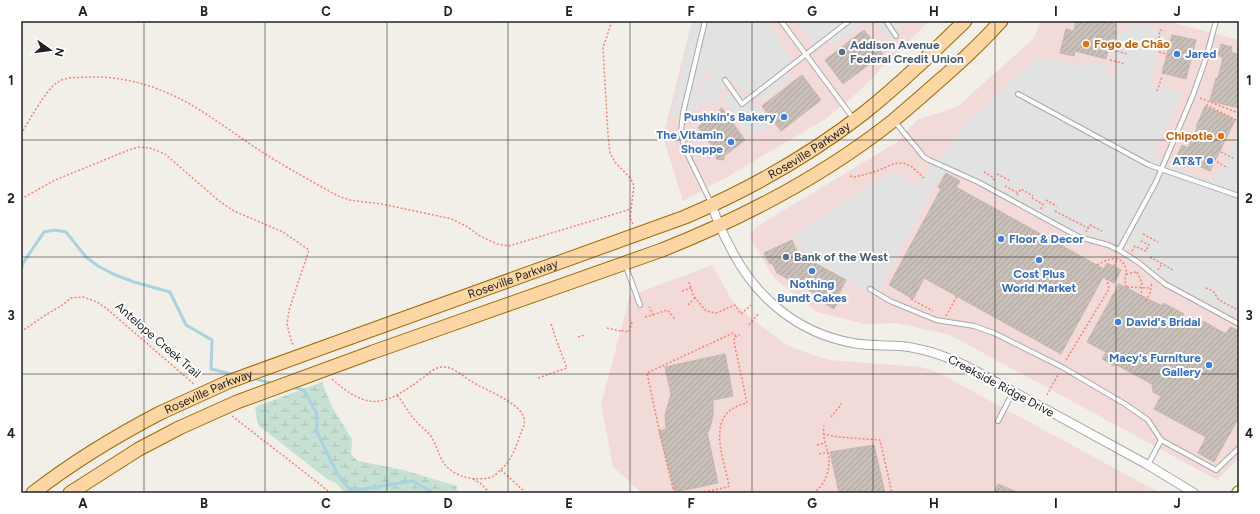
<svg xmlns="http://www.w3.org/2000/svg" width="1260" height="514" viewBox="0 0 1260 514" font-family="Figtree,sans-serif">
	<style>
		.commercial { fill: #f2dad9 }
		.wetland { fill: url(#wetland-marsh) }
		.parking { fill: #e2e2e2; fill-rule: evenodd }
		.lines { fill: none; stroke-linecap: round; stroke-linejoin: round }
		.stream { stroke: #aad3df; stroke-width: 3 }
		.building { fill: url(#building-hatch); stroke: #c4b6ab }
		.lane-casing { stroke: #a9a9a9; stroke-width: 6 }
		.street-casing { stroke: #a9a9a9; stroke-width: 10 }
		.secondary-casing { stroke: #707d05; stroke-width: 14 }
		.primary-casing { stroke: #a06b00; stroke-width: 15 }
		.path { stroke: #fa8072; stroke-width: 1.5; stroke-dasharray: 2 2; stroke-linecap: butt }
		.lane { stroke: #fff; stroke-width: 4 }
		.street { stroke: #fff; stroke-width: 8 }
		.secondary { stroke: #f7fabf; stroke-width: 12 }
		.primary { stroke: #fcd6a4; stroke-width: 13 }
		.primary-bridge-casing { stroke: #a06b00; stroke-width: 15; stroke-linecap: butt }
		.primary-bridge { stroke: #fcd6a4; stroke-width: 13 }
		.grid { fill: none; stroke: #222; stroke-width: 1; stroke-opacity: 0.55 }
		.food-dot { fill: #e8710a; stroke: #fff; stroke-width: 1.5 }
		.service-dot { fill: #5c6f8a; stroke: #fff; stroke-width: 1.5 }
		.shop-dot { fill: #3f7fe0; stroke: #fff; stroke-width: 1.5 }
		.labels { text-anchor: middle; stroke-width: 4; stroke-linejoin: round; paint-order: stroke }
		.food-label { font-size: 12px; font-weight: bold; fill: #c56008; stroke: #fff; text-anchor: start }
		.service-label { font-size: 12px; font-weight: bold; fill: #4e5e75; stroke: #fff; text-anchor: start }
		.shop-label { font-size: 12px; font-weight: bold; fill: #366cbe; stroke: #fff; text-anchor: end }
		.street-label { font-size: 12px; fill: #222; stroke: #fff }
		.neatline { fill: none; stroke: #222; stroke-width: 1.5 }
		.grid-label { font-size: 13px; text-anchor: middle; font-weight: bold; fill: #222 }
	</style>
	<defs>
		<pattern id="wetland-marsh" width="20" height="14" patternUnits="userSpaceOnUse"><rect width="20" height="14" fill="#c6e0d4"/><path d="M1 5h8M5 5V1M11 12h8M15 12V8" fill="none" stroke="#aac0b6"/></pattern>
		<pattern id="building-hatch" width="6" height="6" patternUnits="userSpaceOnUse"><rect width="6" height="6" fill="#c7bfb8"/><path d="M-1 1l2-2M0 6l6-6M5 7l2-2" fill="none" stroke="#aba49e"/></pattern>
	</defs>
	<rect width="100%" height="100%" fill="#f2efe9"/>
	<g class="commercial">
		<polygon points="692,21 929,21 858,92 827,118 727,177 683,201 663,137"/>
		<polygon points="1041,21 1166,21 1239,40 1239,458 1217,480 950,335 896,323 864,324 817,312 774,278 750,237 756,227 897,142 917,120 957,107 1033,39"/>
		<polygon points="712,265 733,302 757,323 789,346 810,354 830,360 921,367 937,372 1160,493 642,493 613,467 601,404 630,296"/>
	</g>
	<polygon class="wetland" points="322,382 332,407 352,439 351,454 358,461 403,470 457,486 456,493 345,493 336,483 327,479 258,425 255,407"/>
	<g class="parking">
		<path d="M693,21H767L778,35L781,46L797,65L787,72L791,79L762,101L757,95L744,91L735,80L716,94L719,99L710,106L704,97L706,101L691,113L689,119L671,115ZM708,69L713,75L700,84L705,89L701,93L698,86L702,73Z"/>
		<polygon points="797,21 896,21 901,29 897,33 898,35 889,42 876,25 872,29 867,22 835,46 830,40 818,49"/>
		<polygon points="1129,23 1163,31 1150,84 1182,93 1176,109 1153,154 1171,167 1213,181 1239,131 1239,319 1159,276 1140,256 1114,242 1078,233 948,171 937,180 877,297 809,259 793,234 895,171 915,185 951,144 965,124 1037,57 1091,67 1093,61 1107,64 1105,71 1115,74 1117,67 1110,65 1119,31 1126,32"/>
		<polygon points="737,87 750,106 756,102 766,117 761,120 768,124 765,130 758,135 755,131 748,135 722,97"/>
	</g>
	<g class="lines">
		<g class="stream">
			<polyline points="21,270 23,263 44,232 55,230 66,232 86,257 98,266 113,274 134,282 170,292 186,325 212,340 211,369 235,375"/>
			<polyline points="252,378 274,384"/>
			<polyline points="291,387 304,390 317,414 317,432 338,475 351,491 413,481 434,493"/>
		</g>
	</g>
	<g class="building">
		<polygon points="1076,21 1103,21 1115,24 1113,31 1116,31 1114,39 1111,38 1106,59 1075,51 1074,56 1060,53 1066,29 1074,31"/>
		<polygon points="864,30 883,54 843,84 825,60"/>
		<polygon points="1172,35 1196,40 1186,79 1162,73"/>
		<polygon points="1221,44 1232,47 1231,52 1239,55 1239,108 1210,101 1216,78 1218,78 1223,57 1218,56"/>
		<polygon points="802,75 821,100 781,131 762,106"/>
		<polygon points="1205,106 1235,120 1210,171 1177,156 1182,145 1188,148 1197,128 1196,127"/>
		<polygon points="722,108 745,140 724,156 724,160 716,159 717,153 698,127"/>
		<polygon points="946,173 960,181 956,187 1104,269 1107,263 1121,270 1114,283 1103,277 1061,354 924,278 913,299 889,285 941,189 938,187"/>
		<polygon points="792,240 798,254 846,280 838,296 840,298 834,309 824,303 826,300 818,295 777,273 772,263 770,264 764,253"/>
		<polygon points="1119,284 1162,306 1163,303 1184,314 1182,317 1200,326 1203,321 1226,334 1230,327 1239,331 1239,417 1214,462 1198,453 1206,437 1154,409 1161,396 1153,392 1152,384 1115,364 1114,366 1102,359 1106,352 1087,342"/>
		<polygon points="725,354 733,396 713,400 713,416 709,431 707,432 718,483 675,492 659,431 666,429 665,415 671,394 665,367"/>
		<polygon points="874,445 885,493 839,493 830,452"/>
		<polygon points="998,484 1019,493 994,493"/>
	</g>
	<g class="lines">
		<defs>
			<g id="lane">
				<polyline points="705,21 683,113 681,133 684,147 711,203"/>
				<polyline points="781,21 853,118"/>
				<polyline points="886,21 896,36"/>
				<polyline points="725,80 742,104 849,21"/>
				<polyline points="1018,94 1149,165 1239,196"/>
				<polyline points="895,122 924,157 929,160 978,182 1079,237 1108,245 1119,250 1138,262 1165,284 1239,324"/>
				<polyline points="1119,250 1156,182 1193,95 1206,58 1216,21"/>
				<polyline points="625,264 640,305"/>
				<polyline points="870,289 890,301 936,320 974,326 994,333 1062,367 1125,404 1148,420 1161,440 1216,470 1239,448"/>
				<polyline points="998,421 1013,392"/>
				<polyline points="1148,465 1161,440"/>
			</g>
			<path id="street" d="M712,206C717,220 723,234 730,247C755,297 797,333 853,343C868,346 885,345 901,346C928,349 952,358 976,371L1148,465L1194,493"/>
			<polyline id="secondary" points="1238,493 1239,492"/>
			<g id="primary">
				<path id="s1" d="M352,337L685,217C748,190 809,156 864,113C899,85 932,53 965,21"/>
				<path d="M373,352L662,250C745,217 825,175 894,120C912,105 930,89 947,74C966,57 984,40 1001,21"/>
				<path d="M33,493C73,462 116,436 160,413"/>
				<polyline points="70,493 139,449 179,428"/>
			</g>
		</defs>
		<use href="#lane" class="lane-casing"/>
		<use href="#street" class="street-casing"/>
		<use href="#secondary" class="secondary-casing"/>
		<use href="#primary" class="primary-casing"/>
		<g class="path">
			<polyline points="612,21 603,48 608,135 610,153 615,162 631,179 634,186 630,218 633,224"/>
			<polyline points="1156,41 1159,38 1160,30 1164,31"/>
			<polyline points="1113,50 1127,54"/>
			<polyline points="1159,52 1167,54"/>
			<polyline points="1110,60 1125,64"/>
			<polyline points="1157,91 1162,77"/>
			<polyline points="1200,98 1236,112"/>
			<polyline points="1207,106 1207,105 1236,120"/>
			<path d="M21,134C29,121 46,89 58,82C67,76 80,78 90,77C135,76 176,93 212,118C229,129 245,141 262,152C287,168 313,182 338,196L350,200L382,204L452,219L466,226L480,236L497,244L509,246L631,209"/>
			<polyline points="1221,152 1233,158"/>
			<polyline points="1217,162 1228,168"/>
			<polyline points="984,172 994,178 993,182"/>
			<polyline points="997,174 1009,180"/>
			<polyline points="850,176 855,177 877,171 893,164 900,163 903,163 911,166 924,178"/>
			<polyline points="1005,186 1018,193"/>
			<polyline points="1017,195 1021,189 1033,196"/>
			<polyline points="1032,198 1043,204 1041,209"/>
			<polyline points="21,199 55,180 129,150 139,147 150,148 165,154 219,201 234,211 283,232 309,250 289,310 287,324 292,343 295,346"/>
			<polyline points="1046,200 1057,206"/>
			<polyline points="1055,211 1088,228"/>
			<polyline points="1086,232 1090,225 1102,231"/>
			<polyline points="1143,234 1158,242"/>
			<polyline points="1132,251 1135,246 1146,251 1149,245 1139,240"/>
			<polyline points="1150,257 1173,270"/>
			<path d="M1097,265C1107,259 1122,253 1126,269C1127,274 1124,278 1125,282C1125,284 1126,286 1127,288"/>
			<polyline points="1114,266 1117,260"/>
			<polyline points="1158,270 1162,263"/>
			<polyline points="1137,272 1142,283 1141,296"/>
			<polyline points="1126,274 1136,272"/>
			<polyline points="689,282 693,295 706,311 716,313 735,305 741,314 751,305"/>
			<polyline points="1127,287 1150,288"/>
			<polyline points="1206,288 1213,291 1219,300 1238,310"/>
			<polyline points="682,291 691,288"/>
			<polyline points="911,299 933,311"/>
			<polyline points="1146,301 1150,293 1152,282"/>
			<polyline points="688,305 695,298"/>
			<polyline points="653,315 667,310 674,318 675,317"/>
			<polyline points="946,316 957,296"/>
			<polyline points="645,317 653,315 650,308 649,307"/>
			<polyline points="551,324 558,345 560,344"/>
			<polyline points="749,325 759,313"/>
			<polyline points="607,328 620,331 620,330 629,332 632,322 633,322"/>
			<polyline points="21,332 44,316 61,306 71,298 83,297 97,302 106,308 195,385"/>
			<polyline points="578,337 585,335"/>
			<polyline points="735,337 740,335"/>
			<polyline points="1066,360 1109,289 1107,279"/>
			<polyline points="538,378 567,368 558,345"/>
			<path d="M332,379C370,413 386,405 424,377C430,372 436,366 445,367C455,368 462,376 471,381C484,390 520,402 524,418C525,423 524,426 522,430C517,443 513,460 501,469C499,472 495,475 492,477C475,482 453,477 443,462C438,453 436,443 430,435C425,429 419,425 415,420C409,414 403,402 397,395"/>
			<polyline points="1047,395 1058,375"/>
			<polyline points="232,416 321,485 330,493"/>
			<polyline points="831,417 841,405 841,403"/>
			<polyline points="823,434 838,437 880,440 892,493"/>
			<polyline points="817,445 825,443"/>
			<polyline points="819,454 828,452"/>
			<polyline points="501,470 526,493"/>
			<polyline points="473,479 480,483 490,493"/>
			<path d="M674,493L660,434L647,373L733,333L735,335L734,342L747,403C704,412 723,456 729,485L728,487L698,493"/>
			<path d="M813,493C825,486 830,470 829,457C827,447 822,437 824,426"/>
		</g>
		<use href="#lane" class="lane"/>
		<use href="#street" class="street"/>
		<use href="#secondary" class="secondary"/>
		<use href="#primary" class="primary"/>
		<defs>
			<g id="primary-bridge">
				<path id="s2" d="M160,413L228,382L352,337"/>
				<polyline points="179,428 237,402 373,352"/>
			</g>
		</defs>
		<use href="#primary-bridge" class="primary-bridge-casing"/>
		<use href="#primary-bridge" class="primary-bridge"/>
	</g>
	<path class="grid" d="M144,21V493M265,21V493M387,21V493M508,21V493M630,21V493M752,21V493M873,21V493M995,21V493M1116,21V493M21,140H1239M21,257H1239M21,374H1239"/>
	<g class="food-dot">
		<circle cx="1086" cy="44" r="4"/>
		<circle cx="1221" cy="136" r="4"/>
	</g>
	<g class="service-dot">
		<circle cx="842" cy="52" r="4"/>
		<circle cx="786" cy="257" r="4"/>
	</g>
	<g class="shop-dot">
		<circle cx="1177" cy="54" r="4"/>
		<circle cx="784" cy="117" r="4"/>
		<circle cx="731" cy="142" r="4"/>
		<circle cx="1210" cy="161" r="4"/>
		<circle cx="1001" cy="239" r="4"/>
		<circle cx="1039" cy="260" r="4"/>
		<circle cx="812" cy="271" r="4"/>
		<circle cx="1118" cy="322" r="4"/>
		<circle cx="1209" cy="365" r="4"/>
	</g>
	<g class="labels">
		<g class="food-label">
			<text x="1094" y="48">Fogo de Chão</text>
			<text x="1213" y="140" text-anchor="end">Chipotle</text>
		</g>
		<g class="service-label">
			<text x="850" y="49">Addison Avenue<tspan x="850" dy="14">Federal Credit Union</tspan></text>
			<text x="794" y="261">Bank of the West</text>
		</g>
		<g class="shop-label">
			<text x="1185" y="58" text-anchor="start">Jared</text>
			<text x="776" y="121">Pushkin's Bakery</text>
			<text x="723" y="139">The Vitamin<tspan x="723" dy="14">Shoppe</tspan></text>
			<text x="1202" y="165">AT&amp;T</text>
			<text x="1009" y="243" text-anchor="start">Floor &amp; Decor</text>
			<text x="1039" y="278" text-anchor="middle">Cost Plus<tspan x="1039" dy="14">World Market</tspan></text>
			<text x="812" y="288" text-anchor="middle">Nothing<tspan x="812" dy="14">Bundt Cakes</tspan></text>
			<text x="1126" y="326" text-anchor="start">David's Bridal</text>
			<text x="1201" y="362">Macy's Furniture<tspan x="1201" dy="14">Gallery</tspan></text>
		</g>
		<g class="street-label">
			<text dy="4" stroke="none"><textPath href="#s1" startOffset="495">Roseville Parkway</textPath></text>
			<text dy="4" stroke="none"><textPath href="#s1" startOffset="171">Roseville Parkway</textPath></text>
			<text transform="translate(158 340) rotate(41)" y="4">Antelope Creek Trail</text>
			<text transform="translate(1001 386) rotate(28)" y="4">Creekside Ridge Drive</text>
			<text dy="4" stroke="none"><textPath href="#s2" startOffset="53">Roseville Parkway</textPath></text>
		</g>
	</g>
	<rect width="1260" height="514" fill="none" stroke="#ffffff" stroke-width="44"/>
	<g transform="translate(50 50) rotate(104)" stroke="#ffffff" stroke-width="3" paint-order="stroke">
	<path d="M0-3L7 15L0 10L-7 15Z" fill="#222222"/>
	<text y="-6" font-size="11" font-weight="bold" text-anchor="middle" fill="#222222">N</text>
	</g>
	<rect x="22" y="22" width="1216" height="470" class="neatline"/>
	<g class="grid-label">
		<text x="83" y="16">A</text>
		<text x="204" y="16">B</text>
		<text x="326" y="16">C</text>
		<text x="448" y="16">D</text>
		<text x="569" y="16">E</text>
		<text x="691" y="16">F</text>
		<text x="812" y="16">G</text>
		<text x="934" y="16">H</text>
		<text x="1056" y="16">I</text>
		<text x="1177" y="16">J</text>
		<text x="11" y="85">1</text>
		<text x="1249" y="85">1</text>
		<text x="11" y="203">2</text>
		<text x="1249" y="203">2</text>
		<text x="11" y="320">3</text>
		<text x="1249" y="320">3</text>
		<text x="11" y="438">4</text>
		<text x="1249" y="438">4</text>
		<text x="83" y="508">A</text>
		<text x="204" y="508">B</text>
		<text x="326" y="508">C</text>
		<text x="448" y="508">D</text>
		<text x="569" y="508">E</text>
		<text x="691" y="508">F</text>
		<text x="812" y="508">G</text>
		<text x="934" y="508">H</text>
		<text x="1056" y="508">I</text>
		<text x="1177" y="508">J</text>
	</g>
</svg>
